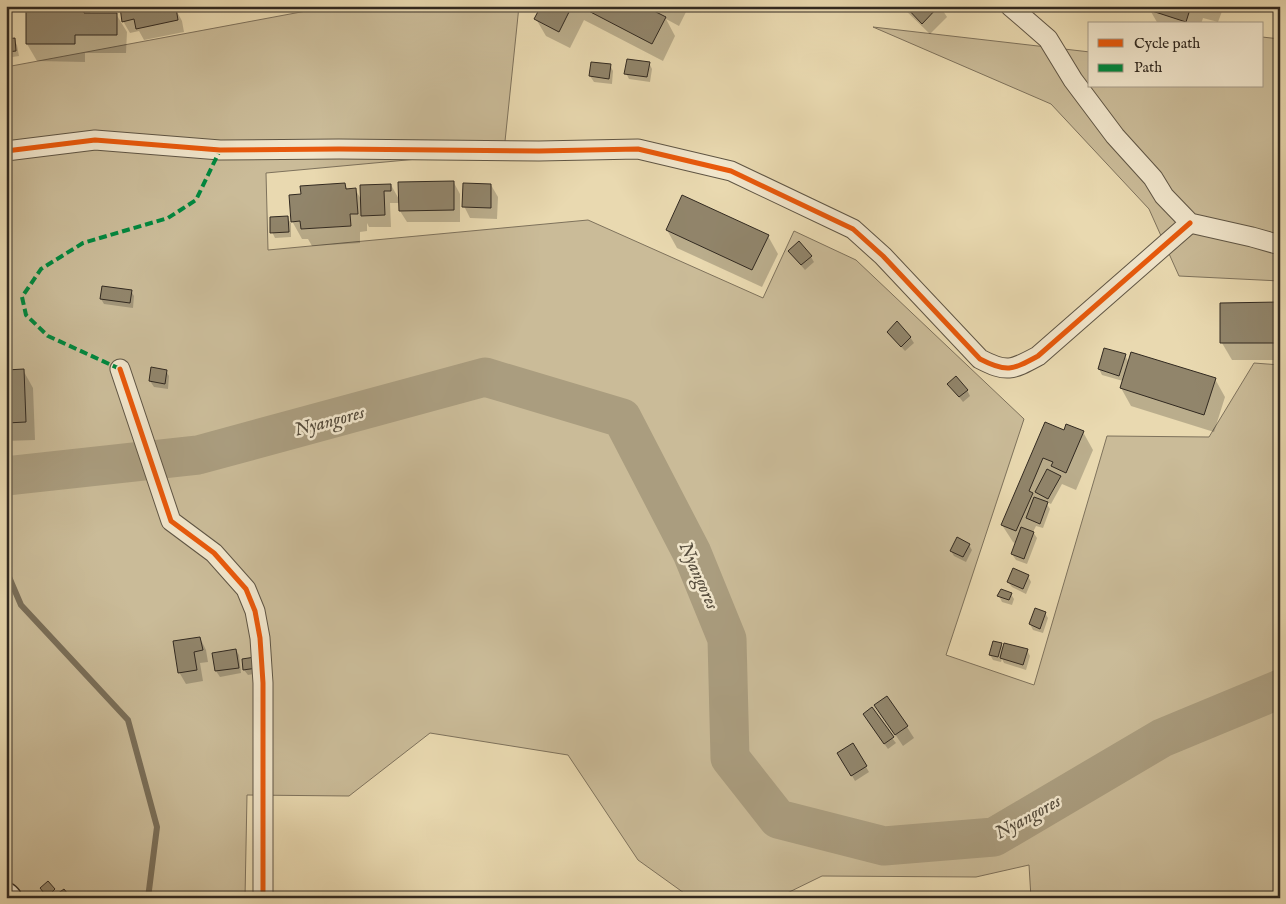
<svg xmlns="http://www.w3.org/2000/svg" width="1286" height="904" viewBox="0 0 1286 904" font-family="'IM FELL English',serif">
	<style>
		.green { fill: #cabb98; stroke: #7e725c }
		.shadow { fill: #0003 }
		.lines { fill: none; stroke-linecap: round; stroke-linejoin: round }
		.stream { stroke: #7a6f59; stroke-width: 6 }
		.river { stroke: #aa9d7f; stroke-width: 39 }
		.building { fill: #91856b; stroke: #312920 }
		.street-casing { stroke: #5f5544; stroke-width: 21 }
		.secondary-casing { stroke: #312920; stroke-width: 29 }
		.street { stroke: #f1e6cc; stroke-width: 19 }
		.secondary { stroke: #f1e6cc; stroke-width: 26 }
		.quiet { stroke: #00873e; stroke-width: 4; stroke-dasharray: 8 4; stroke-linecap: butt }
		.cycleway-casing { stroke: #f1e6cc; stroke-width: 8 }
		.cycleway { stroke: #e8590c; stroke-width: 5 }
		.labels { text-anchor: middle; stroke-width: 5; stroke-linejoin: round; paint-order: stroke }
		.water-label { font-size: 19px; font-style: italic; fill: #554c3c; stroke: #f1e6cc }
	</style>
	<rect width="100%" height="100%" fill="#e9d9b0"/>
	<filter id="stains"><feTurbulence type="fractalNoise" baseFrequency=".004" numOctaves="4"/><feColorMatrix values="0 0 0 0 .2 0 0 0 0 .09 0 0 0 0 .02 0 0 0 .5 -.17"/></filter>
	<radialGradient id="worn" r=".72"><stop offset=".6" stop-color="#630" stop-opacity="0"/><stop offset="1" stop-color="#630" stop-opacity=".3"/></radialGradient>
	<g class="green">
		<polygon points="333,6 519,6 504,151 266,173 268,250 588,220 763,298 794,231 856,260 1024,419 946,655 1034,685 1107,436 1209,437 1254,363 1280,365 1280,898 1031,898 1029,865 976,877 822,876 777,898 691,898 638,860 568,755 430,733 349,796 247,795 245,898 17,898 6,887 6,67"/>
		<polygon points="873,27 1090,52 1090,86 1262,86 1262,37 1280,39 1280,281 1179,276 1149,209 1051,104"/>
	</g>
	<g class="shadow">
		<polygon points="28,6 87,6 91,14 116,14 127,32 126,53 85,53 85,62 37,61 27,44"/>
		<polygon points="129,6 164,6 166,11 175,10 173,6 193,6 175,8 182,21 184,32 144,40 139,31 130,33 123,21"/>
		<polygon points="542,6 689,6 679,26 666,19 675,36 663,61 584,20 570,48 546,36 536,19"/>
		<polygon points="901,6 940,6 947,17 930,34"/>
		<polygon points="1152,6 1224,6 1218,22 1203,18 1201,24 1158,24 1150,10"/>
		<polygon points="6,40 14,40 17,45 19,56 6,58"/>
		<polygon points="649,63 652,69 650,82 629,79 626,73"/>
		<polygon points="610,65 613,71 612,84 594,82 590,76"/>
		<polygon points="454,183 460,194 460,222 407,222 400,211 400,203 390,203 391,227 369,227 367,223 367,231 360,232 360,243 312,246 308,239 302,239 292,221 345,185 348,190 355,189 362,201 391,185 400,201"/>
		<polygon points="491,185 498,197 497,219 470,218 464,206"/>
		<polygon points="287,218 291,223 291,237 275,238 272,232"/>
		<polygon points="667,230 768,236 778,254 762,287 677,248"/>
		<polygon points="793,256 811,257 814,262 805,270"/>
		<polygon points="131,291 134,296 133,308 104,304 101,299"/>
		<polygon points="1280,304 1280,360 1232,360 1222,343"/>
		<polygon points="888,332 910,337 914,343 905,351"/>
		<polygon points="1125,355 1129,363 1215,379 1225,397 1214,432 1131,406 1121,388 1123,381 1102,375 1099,369"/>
		<polygon points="23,370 33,388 35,440 6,441 6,371"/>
		<polygon points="166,371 169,376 168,389 154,387 150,381"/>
		<polygon points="949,384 967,390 970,396 963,402"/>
		<polygon points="1045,424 1065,432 1083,432 1093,450 1076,490 1062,484 1051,504 1045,501 1050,509 1043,528 1036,526 1033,532 1037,538 1027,564 1016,560 1012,554 1016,544 1013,542 1002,525"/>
		<polygon points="969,545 972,550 966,562 954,556 951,551"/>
		<polygon points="1028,576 1031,582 1026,594 1012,587 1008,582"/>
		<polygon points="1011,594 1014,599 1012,605 1002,602 999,596"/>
		<polygon points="1045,613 1048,618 1043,633 1033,630 1030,624"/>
		<polygon points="200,638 206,650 208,662 200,663 203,681 186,684 179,672"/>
		<polygon points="1001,644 1004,649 1027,650 1030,656 1026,670 1004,663 1002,659 1001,662 993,660 990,655"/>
		<polygon points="236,650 239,655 241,673 220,677 216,671 214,654"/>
		<polygon points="255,658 259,673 248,675 244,670"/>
		<polygon points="876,706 907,727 914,738 903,746"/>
		<polygon points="867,720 892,738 896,743 888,749"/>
		<polygon points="853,745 869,772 855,781 839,753"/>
		<polygon points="48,883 57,895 64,890 55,898 48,898 41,889"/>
	</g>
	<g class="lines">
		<polyline class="stream" points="6,570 21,605 128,720 157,827 148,898"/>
		<polyline class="river" points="6,476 198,455 485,377 622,418 692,553 727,639 730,758 778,819 884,846 994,837 1162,738 1280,689"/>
	</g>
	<g class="building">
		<polygon points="26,6 84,6 84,13 117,13 117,35 75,35 75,44 26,44"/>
		<polygon points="123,6 162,6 163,11 176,8 178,20 136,29 134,19 122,22 120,7"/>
		<polygon points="541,6 572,6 559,32 534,19"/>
		<polygon points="579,6 644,6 666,17 652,44"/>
		<polygon points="905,6 939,6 922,24"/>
		<polygon points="1150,6 1191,6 1186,22 1149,10"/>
		<polygon points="15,38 16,51 6,52 6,39"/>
		<polygon points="627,59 650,62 647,77 624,74"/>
		<polygon points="591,62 611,64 609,79 589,76"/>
		<polygon points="454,181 454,210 399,211 398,182"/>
		<polygon points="345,183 346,189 356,188 358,214 350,214 351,226 301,229 300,221 291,222 289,195 301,194 300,186"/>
		<polygon points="463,183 491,184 491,208 462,207"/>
		<polygon points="391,184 391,191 384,191 385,215 361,216 360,185"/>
		<polygon points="682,195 769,235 752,270 666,230"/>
		<polygon points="288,216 289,232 270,233 270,217"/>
		<polygon points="799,241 812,256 801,265 788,251"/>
		<polygon points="102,286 132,290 130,303 100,299"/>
		<polygon points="1280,302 1280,343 1220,343 1220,303"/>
		<polygon points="897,321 911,337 901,347 887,332"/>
		<polygon points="1104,348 1126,354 1119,376 1098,369"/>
		<polygon points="1131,352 1216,378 1204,415 1120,388"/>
		<polygon points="151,367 167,370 165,384 149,381"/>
		<polygon points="24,369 26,422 6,423 6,370"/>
		<polygon points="956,376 968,390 959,397 947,384"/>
		<polygon points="1045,422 1064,430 1066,424 1084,431 1066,473 1051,466 1053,462 1043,458 1029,491 1033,493 1016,531 1001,525"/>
		<polygon points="1047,469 1061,476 1048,499 1035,492"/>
		<polygon points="1034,497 1048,502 1040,524 1026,518"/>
		<polygon points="1021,527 1034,532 1024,559 1011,554"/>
		<polygon points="957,537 970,544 963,557 950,551"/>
		<polygon points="1013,568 1029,575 1023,589 1007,582"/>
		<polygon points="1001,589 1012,593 1009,600 997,596"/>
		<polygon points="1035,608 1046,612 1040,629 1029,624"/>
		<polygon points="200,637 203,650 194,652 197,670 178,673 173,641"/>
		<polygon points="993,641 1002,643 998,657 989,655"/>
		<polygon points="1004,643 1028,649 1023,665 1000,658"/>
		<polygon points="236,649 239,668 215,671 212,653"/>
		<polygon points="255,657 257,668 243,670 242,659"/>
		<polygon points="887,696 908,726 895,735 874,705"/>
		<polygon points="872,707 894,737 884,744 863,714"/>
		<polygon points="853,743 867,766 851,776 837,753"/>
		<polygon points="48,881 55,889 47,897 40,888"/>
		<polygon points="64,889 71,898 59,898 57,894"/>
	</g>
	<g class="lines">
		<defs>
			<g id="street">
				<polyline points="1010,6 1048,39 1073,80 1115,136 1153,178 1164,196 1190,223 1252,237 1280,245"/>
				<path d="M6,151L95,140L220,150L339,149L539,151L638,149L731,171L853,229L883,256L980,359C1007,373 1012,370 1038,356L1190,223"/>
				<polyline points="120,369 171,521 214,553 246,589 255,611 260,638 263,683 263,898"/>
			</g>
			<polyline id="secondary" points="6,896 8,898"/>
		</defs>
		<use href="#street" class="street-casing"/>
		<use href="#secondary" class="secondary-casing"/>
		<use href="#street" class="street"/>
		<use href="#secondary" class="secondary"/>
		<polyline class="quiet" points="120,369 48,336 26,315 22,297 41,269 83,243 168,218 196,200 220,150"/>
		<defs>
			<g id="cycleway">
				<path d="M6,151L95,140L220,150L339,149L539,151L638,149L731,171L853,229L883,256L980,359C1007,373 1012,370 1038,356L1190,223"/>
				<polyline points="120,369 171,521 214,553 246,589 255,611 260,638 263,683 263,898"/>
			</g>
		</defs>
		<use href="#cycleway" class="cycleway-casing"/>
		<use href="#cycleway" class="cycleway"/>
	</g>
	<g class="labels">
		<g class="water-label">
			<text transform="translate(329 420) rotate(-15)" y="7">Nyangores</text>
			<text transform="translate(700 575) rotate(66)" y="7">Nyangores</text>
			<text transform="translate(1027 816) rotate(-29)" y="7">Nyangores</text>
		</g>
	</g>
	<rect width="1286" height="904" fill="none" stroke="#e9d9b0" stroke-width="25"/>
	<rect x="8" y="8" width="1271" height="889" fill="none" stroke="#312920" stroke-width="2.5"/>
	<rect x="12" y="12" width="1261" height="879" fill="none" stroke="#312920"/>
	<rect x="1088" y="22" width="175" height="65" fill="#f1e6cc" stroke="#a49a87"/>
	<rect x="1098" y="39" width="25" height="8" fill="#e8590c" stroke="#a49a87"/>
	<text x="1134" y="48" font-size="15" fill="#312920">Cycle path</text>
	<rect x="1098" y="64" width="25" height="8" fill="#00873e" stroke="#a49a87"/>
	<text x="1134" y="72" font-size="15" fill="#312920">Path</text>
	<rect width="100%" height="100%" filter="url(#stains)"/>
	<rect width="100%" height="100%" fill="url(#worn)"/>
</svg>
